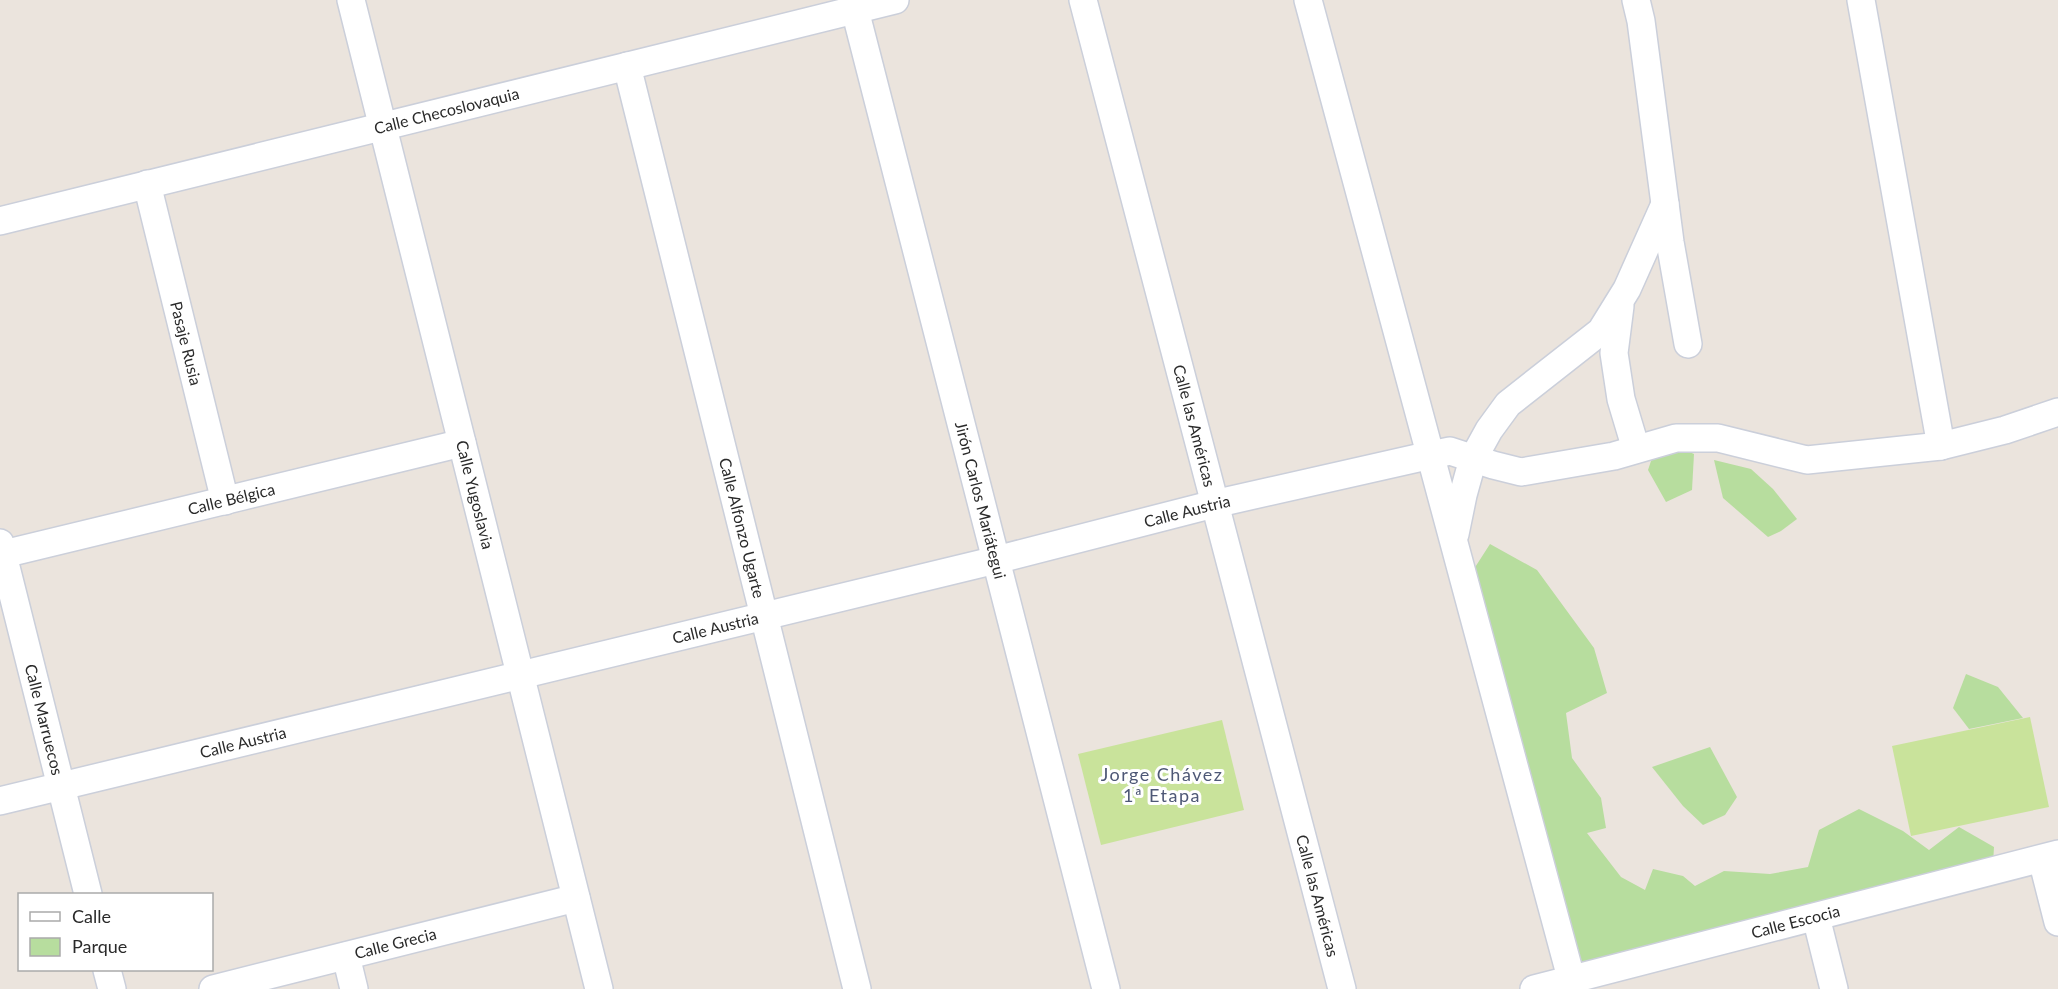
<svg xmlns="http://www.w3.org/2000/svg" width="2058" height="989" viewBox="0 0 2058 989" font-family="Lato,sans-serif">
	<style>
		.green { fill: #b7dd9e }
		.pitch { fill: #c9e39b }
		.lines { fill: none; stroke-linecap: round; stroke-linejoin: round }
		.minor-casing { stroke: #cbcfda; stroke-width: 30 }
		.minor { stroke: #fff; stroke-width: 27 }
		.labels { text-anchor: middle; stroke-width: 6; stroke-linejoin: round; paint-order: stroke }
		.street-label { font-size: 16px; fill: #2a2a2a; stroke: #fff }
		.neighbourhood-label { font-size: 18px; letter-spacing: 1.5px; fill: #4e5876; stroke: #fff }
	</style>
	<rect width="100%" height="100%" fill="#ebe4dd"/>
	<g class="green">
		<polygon points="1673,445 1694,454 1692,490 1666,502 1648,470 1653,455"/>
		<polygon points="1714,460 1751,469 1773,489 1797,519 1781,531 1768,537 1723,498"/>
		<polygon points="1490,544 1537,570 1594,648 1607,693 1566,713 1572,758 1601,798 1606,828 1587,833 1621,877 1645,890 1653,869 1683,876 1695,886 1724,871 1770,874 1808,867 1819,830 1859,809 1903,831 1929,850 1959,827 1994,847 1993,864 1572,980 1472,572"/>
		<polygon points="1966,674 1998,687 2023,718 1969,729 1953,708"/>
		<polygon points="1710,747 1737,797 1725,815 1703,825 1683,806 1652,767"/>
	</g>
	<g class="pitch">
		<polygon points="2030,717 2049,807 1911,836 1892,746"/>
		<polygon points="1222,720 1244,810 1101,845 1078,754"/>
	</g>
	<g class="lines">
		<defs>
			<g id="minor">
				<path id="s1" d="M351,0L599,989"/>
				<path id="s2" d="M1083,0L1342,989"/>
				<polyline points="1308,0 1574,989"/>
				<polyline points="1636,0 1641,21 1670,242 1688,344"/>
				<polyline points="1861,0 1941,446"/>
				<path id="s3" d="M855,10L1106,989"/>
				<path id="s4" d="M627,66L857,989"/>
				<path id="s5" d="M147,184L225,501"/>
				<path id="s6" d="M0,221L895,0"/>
				<polyline points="1620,306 1614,353 1621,399 1636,449"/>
				<polyline points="1455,534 1463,495 1473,459 1489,430 1508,404 1601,331 1627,289 1665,204"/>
				<path id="s7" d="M0,543L88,894"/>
				<path id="s8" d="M0,555L462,443"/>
				<path id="s9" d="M0,801L996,560L1214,504L1431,455L1450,451L1493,465L1521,472L1614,456L1676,438H1718L1807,460L1941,446L2005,430L2058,412"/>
				<polyline points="2042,859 2058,922"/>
				<polyline points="1816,917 1834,989"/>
				<polyline points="346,956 354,989"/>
				<polyline points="107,970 112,989"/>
				<path id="s10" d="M213,989L576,898"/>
				<path id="s11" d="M1534,989L2058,854"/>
			</g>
		</defs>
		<use href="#minor" class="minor-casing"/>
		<use href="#minor" class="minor"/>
	</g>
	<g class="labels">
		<g class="street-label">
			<text dy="6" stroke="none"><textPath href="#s6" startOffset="460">Calle Checoslovaquia</textPath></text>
			<text dy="6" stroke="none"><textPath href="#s5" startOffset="164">Pasaje Rusia</textPath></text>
			<text dy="6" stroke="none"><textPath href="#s2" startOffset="440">Calle las Américas</textPath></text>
			<text dy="6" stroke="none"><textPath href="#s1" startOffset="510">Calle Yugoslavia</textPath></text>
			<text dy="6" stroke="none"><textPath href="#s8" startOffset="238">Calle Bélgica</textPath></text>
			<text dy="6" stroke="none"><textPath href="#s3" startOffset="506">Jirón Carlos Mariátegui</textPath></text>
			<text dy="6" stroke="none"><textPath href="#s9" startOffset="1222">Calle Austria</textPath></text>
			<text dy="6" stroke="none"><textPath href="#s4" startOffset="476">Calle Alfonzo Ugarte</textPath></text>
			<text dy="6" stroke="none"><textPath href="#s9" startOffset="736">Calle Austria</textPath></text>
			<text dy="6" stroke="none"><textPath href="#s7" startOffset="182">Calle Marruecos</textPath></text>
			<text dy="6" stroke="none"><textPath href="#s9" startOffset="250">Calle Austria</textPath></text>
			<text dy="6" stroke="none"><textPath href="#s2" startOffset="926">Calle las Américas</textPath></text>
			<text dy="6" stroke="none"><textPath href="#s11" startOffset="270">Calle Escocia</textPath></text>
			<text dy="6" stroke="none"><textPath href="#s10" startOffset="188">Calle Grecia</textPath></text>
		</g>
		<g class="neighbourhood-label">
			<text x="1162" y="781">Jorge Chávez<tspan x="1162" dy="21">1ª Etapa</tspan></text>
		</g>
	</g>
	<rect x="18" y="893" width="195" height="78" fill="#ffffff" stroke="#aaaaaa" stroke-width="1.5"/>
	<rect x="30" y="912" width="30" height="9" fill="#ffffff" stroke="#aaaaaa" stroke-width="1.5"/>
	<text x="72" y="923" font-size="18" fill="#2a2a2a">Calle</text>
	<rect x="30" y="938" width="30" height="18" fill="#b7dd9e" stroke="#aaaaaa" stroke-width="1.5"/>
	<text x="72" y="953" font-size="18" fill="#2a2a2a">Parque</text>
</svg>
